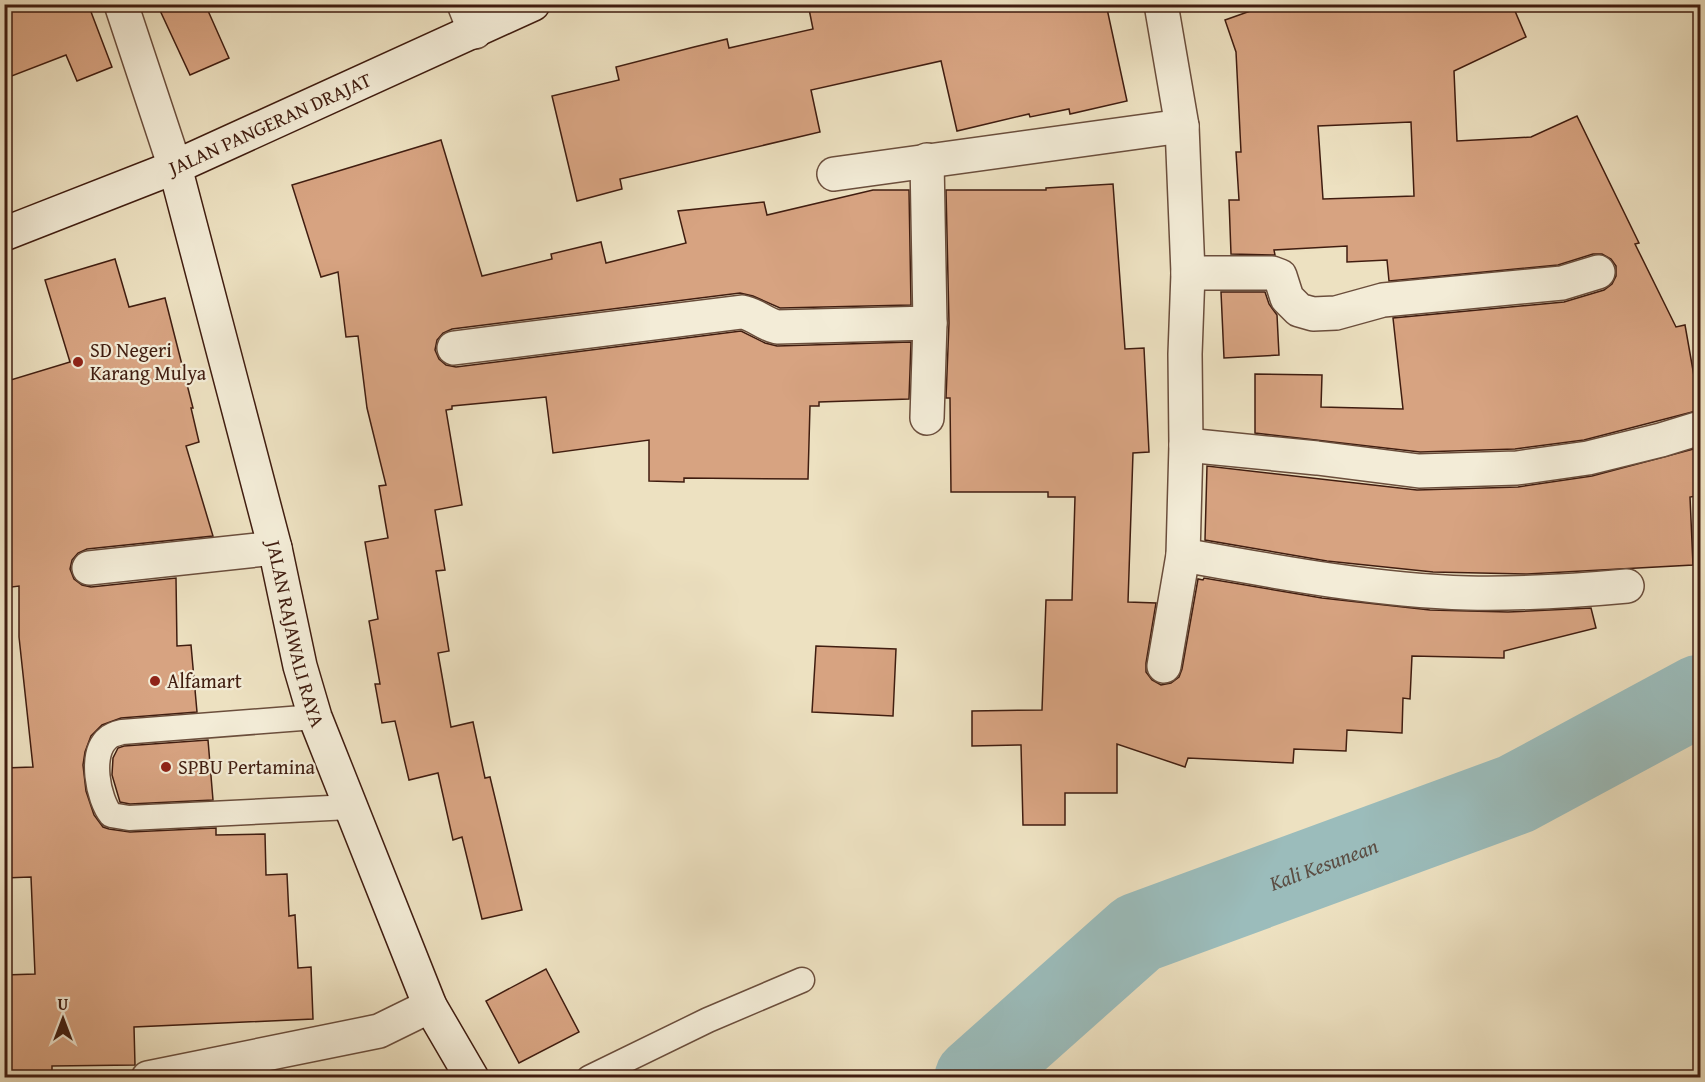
<svg xmlns="http://www.w3.org/2000/svg" width="1705" height="1082" viewBox="0 0 1705 1082" font-family="'Gentium Book Plus',serif">
	<style>
		.lines { fill: none; stroke-linecap: round; stroke-linejoin: round }
		.river { stroke: #9bbcbb; stroke-width: 81 }
		.building { fill: #d7a381; stroke: #401d10; stroke-width: 1.5; fill-rule: evenodd }
		.lane-casing { stroke: #6b4e3c; stroke-width: 27 }
		.street-casing { stroke: #6b4e3c; stroke-width: 36 }
		.secondary-casing { stroke: #401d10; stroke-width: 36 }
		.lane { stroke: #f3ecd7; stroke-width: 24 }
		.street { stroke: #f3ecd7; stroke-width: 33 }
		.secondary { stroke: #f3ecd7; stroke-width: 33 }
		.poi-dot { fill: #8f2418; stroke: #f3ecd7; stroke-width: 2 }
		.labels { text-anchor: middle; stroke-width: 4.5; stroke-linejoin: round; paint-order: stroke }
		.street-label { font-size: 20px; fill: #401d10; stroke: #f3ecd7 }
		.poi-label { font-size: 20px; fill: #401d10; stroke: #f3ecd7; text-anchor: start }
		.water-label { font-size: 21px; font-style: italic; fill: #5b4d43; stroke: #f3ecd7 }
	</style>
	<rect width="100%" height="100%" fill="#ede1c1"/>
	<filter id="stains"><feTurbulence type="fractalNoise" baseFrequency=".00333" numOctaves="4"/><feColorMatrix values="0 0 0 0 .2 0 0 0 0 .09 0 0 0 0 .02 0 0 0 .5 -.17"/></filter>
	<radialGradient id="worn" r=".72"><stop offset=".6" stop-color="#630" stop-opacity="0"/><stop offset="1" stop-color="#630" stop-opacity=".3"/></radialGradient>
	<g class="lines">
		<path class="river" id="s1" d="M975,1078L1138,933L1516,794L1700,695"/>
	</g>
	<g class="building">
		<polygon points="4,4 88,4 112,67 77,81 66,55 4,79"/>
		<polygon points="157,4 205,4 229,58 190,75"/>
		<polygon points="808,4 1106,4 1127,101 1070,114 1069,109 1030,117 1029,114 957,131 941,61 811,90 820,132 620,179 622,189 577,201 552,96 619,80 616,67 694,47 727,39 729,48 813,29"/>
		<path d="M1270,4H1512L1526,37L1454,71L1457,141L1531,137L1577,116L1639,243L1635,244L1676,327L1685,325L1700,410L1584,440L1515,449L1420,452L1255,433V374L1322,375L1321,407L1403,409L1393,318L1564,302L1604,290L1612,284L1616,276V266L1611,259L1602,254H1593L1558,265L1389,281L1387,260L1347,262V246L1274,250L1275,255L1231,254L1229,200H1239L1236,152H1241L1236,52L1225,20ZM1411,122L1414,196L1323,199L1318,126Z"/>
		<polygon points="441,140 482,276 552,259 551,254 601,242 606,263 686,243 678,211 764,202 767,215 873,190 909,190 911,305 780,308 753,296 740,293 452,329 443,333 437,340 435,350 439,359 446,365 456,367 741,331 765,343 777,346 911,342 909,399 819,402 819,406 810,406 808,479 684,478 684,482 649,481 649,440 553,453 546,397 452,406 452,409 446,410 462,505 435,510 445,570 436,571 449,651 438,653 451,727 473,722 485,778 490,777 522,910 482,919 462,837 453,840 438,773 409,780 395,721 382,723 375,684 380,684 369,621 378,619 365,542 388,538 379,486 386,485 367,408 358,336 346,337 338,272 321,277 292,185"/>
		<polygon points="1113,184 1125,349 1144,348 1149,452 1133,453 1128,602 1156,603 1146,663 1146,672 1152,680 1161,685 1171,683 1179,677 1182,669 1198,579 1203,580 1204,578 1322,598 1430,610 1508,612 1591,608 1596,628 1504,651 1504,658 1412,656 1410,699 1403,698 1402,733 1347,730 1346,751 1294,749 1293,763 1188,758 1185,767 1117,744 1117,793 1065,793 1065,825 1023,825 1021,745 972,746 972,711 1042,710 1046,600 1072,600 1075,497 1048,497 1048,492 951,492 950,398 946,398 949,323 946,190 1046,190 1046,188"/>
		<polygon points="115,259 129,307 165,298 193,408 191,408 199,442 186,446 213,536 87,549 78,553 72,560 70,569 74,579 82,585 91,587 176,578 177,646 191,645 197,712 121,718 102,725 91,736 85,752 83,765 86,791 94,815 103,827 109,829 130,832 216,828 216,835 265,834 266,875 287,874 289,916 295,915 298,968 311,967 313,1019 134,1027 135,1065 52,1066 52,1077 4,1077 4,975 35,974 31,877 4,878 4,768 33,767 19,637 19,586 4,588 4,382 70,362 45,280"/>
		<polygon points="1221,292 1265,292 1269,304 1277,315 1279,355 1224,358"/>
		<polygon points="1701,447 1701,495 1690,497 1693,565 1527,574 1433,572 1327,561 1205,540 1207,466 1417,490 1518,487 1592,476"/>
		<polygon points="816,646 896,649 893,716 812,712"/>
		<polygon points="208,740 213,800 130,804 120,802 112,775 113,758 118,748 124,746"/>
		<polygon points="546,969 579,1032 519,1063 486,1001"/>
	</g>
	<g class="lines">
		<defs>
			<g id="lane">
				<path d="M315,717L122,732C118,733 111,735 108,738C89,753 98,799 111,815L129,818L350,807"/>
				<polyline points="589,1078 708,1020 802,980"/>
			</g>
			<g id="street">
				<polyline points="121,4 175,167"/>
				<polyline points="464,4 475,32"/>
				<polyline points="1161,4 1182,126 1188,273 1185,354 1186,445 1183,555 1164,666"/>
				<polyline points="927,160 930,323 927,418"/>
				<polyline points="834,174 1182,126"/>
				<polyline points="1188,273 1272,273 1280,276 1287,298 1299,310 1313,314 1336,313 1383,300 1562,283 1598,272"/>
				<path d="M454,348L742,312C755,314 764,324 777,327L930,323"/>
				<polyline points="1186,445 1317,458 1419,471 1517,468 1588,458 1661,440 1700,428"/>
				<path d="M1183,555C1277,572 1372,590 1468,593C1521,594 1574,591 1627,586"/>
				<polyline points="89,568 275,548"/>
				<polyline points="148,1078 379,1031 430,1006"/>
			</g>
			<g id="secondary">
				<path id="s2" d="M175,167L275,548L300,666L315,717L430,1006L472,1078"/>
				<path id="s3" d="M4,234L175,167L533,4"/>
			</g>
		</defs>
		<use href="#lane" class="lane-casing"/>
		<use href="#street" class="street-casing"/>
		<use href="#secondary" class="secondary-casing"/>
		<use href="#lane" class="lane"/>
		<use href="#street" class="street"/>
		<use href="#secondary" class="secondary"/>
	</g>
	<g class="poi-dot">
		<circle cx="78" cy="362" r="6"/>
		<circle cx="155" cy="681" r="6"/>
		<circle cx="166" cy="767" r="6"/>
	</g>
	<g class="labels">
		<g class="street-label">
			<text dy="7" stroke="none"><textPath href="#s3" startOffset="288">JALAN PANGERAN DRAJAT</textPath></text>
			<text dy="7" stroke="none"><textPath href="#s2" startOffset="482">JALAN RAJAWALI RAYA</textPath></text>
		</g>
		<g class="poi-label">
			<text x="90" y="357">SD Negeri<tspan x="90" dy="23">Karang Mulya</tspan></text>
			<text x="167" y="688">Alfamart</text>
			<text x="178" y="774">SPBU Pertamina</text>
		</g>
		<g class="water-label">
			<text dy="7" stroke="none"><textPath href="#s1" startOffset="416">Kali Kesunean</textPath></text>
		</g>
	</g>
	<rect width="1705" height="1082" fill="none" stroke="#ede1c1" stroke-width="24"/>
	<rect x="6" y="6" width="1693" height="1070" fill="none" stroke="#401d10" stroke-width="3"/>
	<rect x="12" y="12" width="1681" height="1058" fill="none" stroke="#401d10" stroke-width="1.5"/>
	<g transform="translate(63 1019)" stroke="#f3ecd7" stroke-width="4.5" paint-order="stroke">
	<path d="M0-4.5L10 22L0 15L-10 22Z" fill="#401d10"/>
	<text y="-9" font-size="16" font-weight="bold" text-anchor="middle" fill="#401d10">U</text>
	</g>
	<rect width="100%" height="100%" filter="url(#stains)"/>
	<rect width="100%" height="100%" fill="url(#worn)"/>
</svg>
